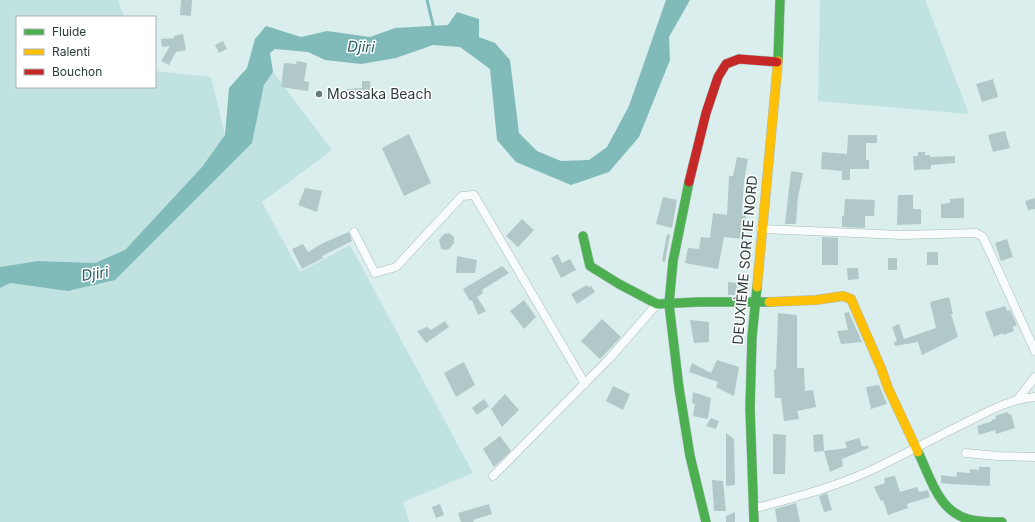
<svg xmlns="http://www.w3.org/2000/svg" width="1035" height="522" viewBox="0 0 1035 522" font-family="Inter,sans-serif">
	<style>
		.green { fill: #c0e2e0 }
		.water { fill: #80bab9 }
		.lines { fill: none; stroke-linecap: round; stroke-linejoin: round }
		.stream { stroke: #80bab9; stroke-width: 3 }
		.building { fill: #b0c9c8 }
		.street-casing { stroke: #a9b9b8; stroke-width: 9 }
		.fast-casing { stroke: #a9b9b8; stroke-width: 10 }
		.slow-casing { stroke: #a9b9b8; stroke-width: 10 }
		.jam-casing { stroke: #a9b9b8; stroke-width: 10 }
		.street { stroke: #f9fcfc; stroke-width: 8 }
		.fast { stroke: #4caf50; stroke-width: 9 }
		.slow { stroke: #ffc107; stroke-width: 9 }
		.jam { stroke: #c62828; stroke-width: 9 }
		.poi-dot { fill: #697a7a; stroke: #fff; stroke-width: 1.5 }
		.labels { text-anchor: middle; stroke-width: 3; stroke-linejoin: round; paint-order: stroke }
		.poi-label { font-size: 14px; fill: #2d3c3c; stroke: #fff; text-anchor: start }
		.street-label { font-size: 14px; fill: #2d3c3c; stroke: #fff }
		.water-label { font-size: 15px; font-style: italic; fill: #246261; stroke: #fff }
	</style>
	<rect width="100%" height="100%" fill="#d9eeed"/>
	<g class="green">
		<polygon points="0,0 118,0 124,17 17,17 17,87 155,87 155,71 211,77 225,135 202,167 125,250 95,263 38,261 0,267"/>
		<polygon points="820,0 925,0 969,114 818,101"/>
		<polygon points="273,72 332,150 262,202 300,272 350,245 473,473 403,502 409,522 0,522 0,288 10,283 68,291 115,280 252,143 264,85"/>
	</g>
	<polygon class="water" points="666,0 690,0 669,37 670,60 639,137 609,172 571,185 516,162 497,140 490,69 460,47 433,45 396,58 361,64 325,60 308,52 275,49 270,53 273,72 264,85 252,143 115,280 68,291 10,283 0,288 0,267 38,261 95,263 125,250 202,167 225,135 229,88 247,68 255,39 266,26 301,37 327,31 370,37 395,28 448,25 457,12 479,19 479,37 495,43 510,60 519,133 537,151 561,161 589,160 607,147 629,106"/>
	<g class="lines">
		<polyline class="stream" points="427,0 434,29"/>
	</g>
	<g class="building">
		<polygon points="181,0 192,0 191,16 180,15"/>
		<polygon points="183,34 186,50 176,52 169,65 161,61 170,46 162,47 161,39 174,38 174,36"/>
		<polygon points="223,41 227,49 219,53 215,45"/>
		<polygon points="297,61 307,63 304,81 309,82 308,91 281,87 284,63 296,64"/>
		<polygon points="993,79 998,97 982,102 976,84"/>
		<polygon points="362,81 370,81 371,96 348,97 347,89 362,88"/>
		<polygon points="1005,131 1010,148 993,152 988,135"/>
		<polygon points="409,134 431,183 404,196 382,148"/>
		<polygon points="848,135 877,135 877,143 866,143 866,160 869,160 869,169 850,169 850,180 842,180 842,171 821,169 822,152 847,154"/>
		<polygon points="918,152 925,152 925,155 930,155 930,157 955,156 955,163 931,165 931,169 914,170 913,156 918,156"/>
		<polygon points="737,157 748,159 744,181 742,211 747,211 743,239 724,237 718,269 685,263 688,248 699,249 701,237 710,238 713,213 727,215 729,176 733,176"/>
		<polygon points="791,171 803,173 798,197 796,224 785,224"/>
		<polygon points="305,188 322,191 317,212 298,205"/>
		<polygon points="898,195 913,195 913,209 921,209 921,224 897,225"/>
		<polygon points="663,197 677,200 672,228 656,224"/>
		<polygon points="964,198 964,218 941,218 941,204 950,203 950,199"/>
		<polygon points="1035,198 1035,209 1028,210 1025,201"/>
		<polygon points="845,199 875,200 874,216 865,216 865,228 842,227 842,216 844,216"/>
		<polygon points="522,219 534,230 518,247 506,236"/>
		<polygon points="349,232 352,241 322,256 323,258 302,269 292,249 303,244 308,252 323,243"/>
		<polygon points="449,233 454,237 454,243 450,248 447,250 441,249 439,240 444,234"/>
		<polygon points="667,234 670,235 665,262 662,261"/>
		<polygon points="822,237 838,238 838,265 822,265"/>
		<polygon points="1007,239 1013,257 1001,261 995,243"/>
		<rect x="927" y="252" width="11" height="13"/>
		<polygon points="558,254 562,263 570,259 576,270 561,278 551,258"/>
		<polygon points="457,256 477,260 475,273 456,273"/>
		<rect x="888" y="258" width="9" height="12"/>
		<polygon points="502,266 509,273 482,290 483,293 477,297 486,311 478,315 472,300 470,301 463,289"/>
		<polygon points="847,268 858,268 859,279 848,280"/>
		<polygon points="728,282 737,283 736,295 728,295"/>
		<polygon points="587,285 588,287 591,286 595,292 577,304 571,294"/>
		<polygon points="949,297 953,314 951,314 958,337 922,355 918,342 895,346 894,342 897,341 892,327 899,324 904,339 936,328 930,302"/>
		<polygon points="524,300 536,317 524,329 510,311"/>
		<polygon points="1005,306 1007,311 1010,310 1017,325 1013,327 1014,331 1003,335 1003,333 994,337 985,312"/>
		<polygon points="849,312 862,342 841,344 837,331 848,330 844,313"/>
		<polygon points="778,313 797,315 797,368 804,368 805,391 813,390 816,407 797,411 799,419 784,421 781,398 775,398 774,370 776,369"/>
		<polygon points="602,319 621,337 600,359 581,341"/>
		<polygon points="690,320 709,322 709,342 694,343"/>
		<polygon points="445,321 449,327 426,343 417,331 427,327 431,330"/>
		<polygon points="717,360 739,367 734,396 716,387 718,382 689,372 692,363 711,373"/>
		<polygon points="464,362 475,385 456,397 444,373"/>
		<polygon points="879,385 887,404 871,409 866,387"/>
		<polygon points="613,386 630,394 623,410 606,401"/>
		<polygon points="693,392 711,398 708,419 693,416 695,404 692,403"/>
		<polygon points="505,394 519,410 502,427 491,409"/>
		<polygon points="484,399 489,406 477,415 472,408"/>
		<polygon points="1008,412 1009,415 1011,414 1015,428 996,434 995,430 979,435 977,426 992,421 992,420 996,419 995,416"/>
		<polygon points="711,418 719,421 716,429 706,426"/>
		<polygon points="726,433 734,439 735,485 726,486"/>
		<polygon points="773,434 786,435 785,474 773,474"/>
		<polygon points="823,434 824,451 814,452 813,435"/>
		<polygon points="500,436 511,451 494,467 483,449"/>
		<polygon points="859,438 862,446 868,446 869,448 842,459 843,466 830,472 824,451 847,448 845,442"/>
		<polygon points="979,467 990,467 990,486 950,484 941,483 941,475 956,477 957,472 970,473 970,469 979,470"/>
		<polygon points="895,476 900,492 917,487 919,492 928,490 930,497 907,504 908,508 888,515 883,500 881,501 874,487 885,483 884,478"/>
		<polygon points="712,480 723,481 726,511 714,511"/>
		<polygon points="827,493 832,510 824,512 819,496"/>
		<polygon points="796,503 800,522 777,522 775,509"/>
		<polygon points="440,504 444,515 436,518 432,507"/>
		<polygon points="489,504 492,514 473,520 474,522 461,522 458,513"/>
		<polygon points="735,512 735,522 726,522 726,516"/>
	</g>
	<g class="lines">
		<defs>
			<g id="street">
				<polyline points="761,229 902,235 976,233 983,237 1035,351"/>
				<polyline points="354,232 375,273 396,267 462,196 474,195 585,384"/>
				<polyline points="1018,399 1035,377"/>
				<polyline points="966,453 997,456 1035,457"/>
				<polyline points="493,476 609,359 657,304"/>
				<path d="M753,509C796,497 840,486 880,466C909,452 938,436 967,422C989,411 1010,399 1035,397"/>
			</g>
			<g id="fast">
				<polyline points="778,61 780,0"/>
				<polyline points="689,182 673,261 669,304 679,388 690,456 706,522"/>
				<polyline points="583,236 590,266 619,284 657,304 699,302 769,302"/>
				<path d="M918,452C930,476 938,511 968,519C979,522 991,522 1002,522"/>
				<polyline points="754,522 750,408 752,337 757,287"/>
			</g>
			<g id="slow">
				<polyline points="757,287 778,61"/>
				<polyline points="769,302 816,300 843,296 851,299 881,368 888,388 918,452"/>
			</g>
			<polyline id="jam" points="689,182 706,113 718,77 726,64 739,59 777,62"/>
		</defs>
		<use href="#street" class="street-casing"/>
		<use href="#fast" class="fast-casing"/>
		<use href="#slow" class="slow-casing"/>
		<use href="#jam" class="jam-casing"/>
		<use href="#street" class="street"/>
		<use href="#fast" class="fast"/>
		<use href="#slow" class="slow"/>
		<use href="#jam" class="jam"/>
	</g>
	<circle class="poi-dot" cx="319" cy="94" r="4"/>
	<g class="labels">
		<g class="poi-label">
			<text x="327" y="99">Mossaka Beach</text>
		</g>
		<g class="street-label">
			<text transform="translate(745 260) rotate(-85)" y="5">DEUXIÈME SORTIE NORD</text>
		</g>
		<g class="water-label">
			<text transform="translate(361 47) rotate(2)" y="5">Djiri</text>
			<text transform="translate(95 274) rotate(-9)" y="5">Djiri</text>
		</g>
	</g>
	<rect x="16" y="16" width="140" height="72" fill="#ffffff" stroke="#abb1b1"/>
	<rect x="24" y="29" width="20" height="6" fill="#4caf50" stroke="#abb1b1"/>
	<text x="52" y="36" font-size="12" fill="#2d3c3c">Fluide</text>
	<rect x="24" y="49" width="20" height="6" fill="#ffc107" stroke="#abb1b1"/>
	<text x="52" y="56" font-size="12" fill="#2d3c3c">Ralenti</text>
	<rect x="24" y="69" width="20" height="6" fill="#c62828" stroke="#abb1b1"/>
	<text x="52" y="76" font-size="12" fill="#2d3c3c">Bouchon</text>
</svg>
